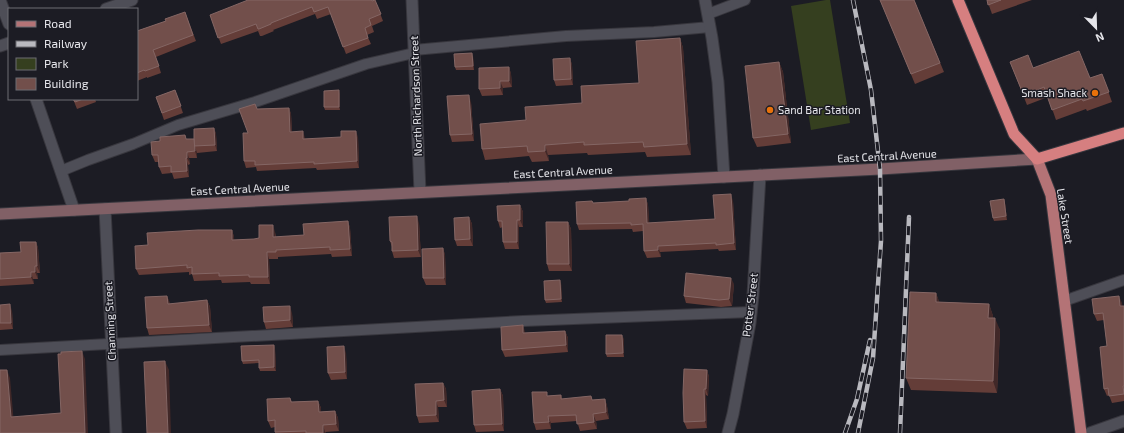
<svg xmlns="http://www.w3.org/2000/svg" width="1124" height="433" viewBox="0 0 1124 433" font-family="'Exo 2',sans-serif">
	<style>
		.green { fill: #353f1f }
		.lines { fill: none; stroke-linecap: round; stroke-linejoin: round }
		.service-casing { stroke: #38373e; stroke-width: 12 }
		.minor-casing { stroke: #38373e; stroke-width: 13 }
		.secondary-casing { stroke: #38373e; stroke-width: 13 }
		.primary-casing { stroke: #38373e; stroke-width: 13 }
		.trunk-casing { stroke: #38373e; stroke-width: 13 }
		.service { stroke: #4e4e57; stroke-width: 10 }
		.minor { stroke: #4e4e57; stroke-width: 11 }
		.secondary { stroke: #816066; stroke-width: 11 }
		.primary { stroke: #b47376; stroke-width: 11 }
		.trunk { stroke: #d67f80; stroke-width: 11 }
		.rail-casing { stroke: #b9b9bf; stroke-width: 4.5 }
		.rail { stroke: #1c1c24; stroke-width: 3; stroke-dasharray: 9; stroke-linecap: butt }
		.wall { fill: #643d38 }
		.shaded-wall { fill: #412828 }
		.building { fill: #724f4b; stroke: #846664 }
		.food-dot { fill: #e8710a; stroke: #1c1c24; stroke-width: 1.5 }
		.labels { text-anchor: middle; stroke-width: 3; stroke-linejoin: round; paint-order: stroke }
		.poi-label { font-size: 11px; fill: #e5e5ea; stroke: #1c1c24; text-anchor: end }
		.street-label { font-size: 11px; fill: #e5e5ea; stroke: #1c1c24 }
	</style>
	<rect width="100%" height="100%" fill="#1c1c24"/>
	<polygon class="green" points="826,0 830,0 850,123 811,130 791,6"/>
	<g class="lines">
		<defs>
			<g id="service">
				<polyline points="708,14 745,0"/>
				<polyline points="414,50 566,36 654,32 710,27"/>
				<polyline points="61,171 88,160 133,144 178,125 255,102 366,64 414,53"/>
				<polyline points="1064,301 1124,280"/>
				<polyline points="0,350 523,321 751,312"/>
			</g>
			<g id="minor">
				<polyline points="0,0 9,24"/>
				<polyline points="412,0 420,192"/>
				<polyline points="705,0 712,38 718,82 724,177"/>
				<polyline points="106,9 132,0"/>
				<polyline points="0,46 9,43"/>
				<polyline points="36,99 74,210"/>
				<polyline points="105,209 116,433"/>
				<polyline points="728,433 733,414 750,323 753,295 760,175"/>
				<polyline points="1090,433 1124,421"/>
			</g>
			<polyline id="secondary" points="0,214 880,169 1037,159"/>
			<polyline id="primary" points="1037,159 1051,195 1081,433"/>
			<polyline id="trunk" points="958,0 1014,134 1037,159 1124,133"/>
		</defs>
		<use href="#service" class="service-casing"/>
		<use href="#minor" class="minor-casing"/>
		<use href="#secondary" class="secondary-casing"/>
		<use href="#primary" class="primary-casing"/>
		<use href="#trunk" class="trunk-casing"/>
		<use href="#service" class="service"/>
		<use href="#minor" class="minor"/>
		<use href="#secondary" class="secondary"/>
		<use href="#primary" class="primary"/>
		<use href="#trunk" class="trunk"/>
		<defs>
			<g id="rail">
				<polyline points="853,0 871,90 880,169 881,241 873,358 858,433"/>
				<polyline points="845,433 857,399 870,340"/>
				<polyline points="900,433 909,217"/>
			</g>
		</defs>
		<use href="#rail" class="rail-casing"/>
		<use href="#rail" class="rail"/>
	</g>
	<g class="wall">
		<polygon points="375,0 383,21 372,26 374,32 367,35 371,44 346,54 331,14 317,19 315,14 273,30 274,31 262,36 260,36 258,31 221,44 210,15 372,1"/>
		<polygon points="880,0 914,0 944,72 915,84"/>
		<polygon points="987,0 1032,0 992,14"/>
		<polygon points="185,12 196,41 156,57 161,73 147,78 147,77 137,81 137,31 166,21"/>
		<polygon points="680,38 683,48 691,155 647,157 645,152 588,155 587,153 548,155 549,161 532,162 529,156 485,160 482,149 526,120 582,103 639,83"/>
		<polygon points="473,56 474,70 456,70 455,67"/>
		<polygon points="570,58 572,65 573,85 556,86 554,80"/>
		<polygon points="779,62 783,72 791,143 757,147 753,138"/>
		<polygon points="1010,62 1033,68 1090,78 1102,74 1112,102 1087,111 1086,109 1056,120 1048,97 1027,105"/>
		<polygon points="509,67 511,74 512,87 503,88 503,95 482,96 479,89"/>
		<polygon points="175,90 183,113 164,120 156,97"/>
		<polygon points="340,94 340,110 325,110 324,107"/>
		<polygon points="73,99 95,99 96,102 77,109"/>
		<polygon points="471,102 474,141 452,142 450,135"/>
		<polygon points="289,108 291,114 292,132 305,138 305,139 358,137 359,168 317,170 316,168 257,171 256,167 246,168 244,161 248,133 257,109"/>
		<polygon points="214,128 216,134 217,151 197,153 197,152 197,158 189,158 190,164 188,165 189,177 174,179 172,173 162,174 159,167 159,162 155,162 152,155 187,139 194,139"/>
		<polygon points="646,198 648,205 649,223 715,219 733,201 736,250 719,251 718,249 660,252 661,257 647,258 644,251 643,231 633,232 632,229 579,230 577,224 592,201 593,203 629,201"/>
		<polygon points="1004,199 1005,203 1007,220 994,221 993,218"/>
		<polygon points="520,205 523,212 523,227 519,227 519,249 505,249 503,242 503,227 500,228 498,221"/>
		<polygon points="469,217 472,224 473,246 457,246 455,240"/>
		<polygon points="348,221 350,228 352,256 332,257 331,254 278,257 278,259 269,259 270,284 251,284 250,282 222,283 221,280 194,281 192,274 189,275 189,272 139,275 136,269 148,245 232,230 234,237 234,240 254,239 259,238 275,232 276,237 304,235"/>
		<polygon points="568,222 571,229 572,271 549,271 547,264"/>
		<polygon points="419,223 421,257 394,258 392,251 392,247 390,241"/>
		<polygon points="36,242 38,248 40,273 37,273 38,279 33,279 34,284 0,286 0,253 21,252"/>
		<polygon points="443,248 445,255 446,285 426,285 423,278"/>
		<polygon points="561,283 562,302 546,303 545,300"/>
		<polygon points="734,284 732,306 721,307 686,303 684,296"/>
		<polygon points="936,293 939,302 989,304 993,316 993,318 1000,330 997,393 911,390 906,378"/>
		<polygon points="167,296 170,304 207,300 210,307 212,332 149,335 147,328"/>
		<polygon points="1122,303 1122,306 1124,306 1124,401 1112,403 1109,395 1107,396 1104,389 1107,346 1104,320 1097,321 1094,314"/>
		<polygon points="0,305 12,311 13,329 0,330"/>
		<polygon points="292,313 293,327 266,329 264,322"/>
		<polygon points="565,331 568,338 568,352 505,357 502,350"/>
		<polygon points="624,339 624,357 607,357 606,354"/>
		<polygon points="274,345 275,349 276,371 260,371 259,368 259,363 243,364 242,361"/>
		<polygon points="346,353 347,379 331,380 328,373"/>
		<polygon points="707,370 709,377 708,396 706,395 707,428 687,429 684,422"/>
		<polygon points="443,383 446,389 447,407 438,407 439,422 419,423 417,416"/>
		<polygon points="500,389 503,396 504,431 476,432 474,425"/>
		<polygon points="561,395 562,399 593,400 605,399 607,406 609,419 596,421 597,429 580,431 577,421 551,423 551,429 536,430 534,423 548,396"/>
		<polygon points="290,398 292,402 318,401 321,408 321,412 335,411 338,418 339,431 325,432 326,433 275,433 275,427 271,428 268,421"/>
	</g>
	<g class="shaded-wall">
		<polygon points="680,38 683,48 691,155 687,144"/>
		<polygon points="472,53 473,56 474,70 473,66"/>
		<polygon points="570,58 572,65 573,85 571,79"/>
		<polygon points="779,62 783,72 791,143 788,134"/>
		<polygon points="509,67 511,74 512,87 509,81"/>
		<polygon points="500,81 503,88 503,95 500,88"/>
		<polygon points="339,90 340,94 340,110 339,107"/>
		<polygon points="469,95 471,102 474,141 472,134"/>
		<polygon points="289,108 291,114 292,138 290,132"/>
		<polygon points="214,128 216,134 217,151 215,145"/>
		<polygon points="303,131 305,138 306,146 303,139"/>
		<polygon points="356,131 358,137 359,168 357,161"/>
		<polygon points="545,145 548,155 549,161 545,151"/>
		<polygon points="194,146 197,152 197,158 195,151"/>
		<polygon points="187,152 189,158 190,164 187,158"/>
		<polygon points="186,158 188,165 189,177 187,171"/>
		<polygon points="731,194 733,201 736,250 734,243"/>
		<polygon points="646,198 648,205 650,230 647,223"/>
		<polygon points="1004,199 1005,203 1007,220 1006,216"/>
		<polygon points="520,205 523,212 523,227 520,220"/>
		<polygon points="417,216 419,223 421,257 418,250"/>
		<polygon points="469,217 472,224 473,246 470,239"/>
		<polygon points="517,220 519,227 519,249 517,242"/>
		<polygon points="348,221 350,228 352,256 350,249"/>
		<polygon points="568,222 571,229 572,271 569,264"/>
		<polygon points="273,225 275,232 276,244 273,237"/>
		<polygon points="232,230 234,237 235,247 232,240"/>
		<polygon points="36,242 38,248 40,273 37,266"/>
		<polygon points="658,246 660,252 661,257 658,250"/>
		<polygon points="443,248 445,255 446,285 444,278"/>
		<polygon points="267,252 269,259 270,284 268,277"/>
		<polygon points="35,266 37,273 38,279 35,272"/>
		<polygon points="31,272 33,279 34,284 31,277"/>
		<polygon points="731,278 734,284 732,306 729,299"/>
		<polygon points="560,280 561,283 562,302 561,299"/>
		<polygon points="936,293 941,306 936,302"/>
		<polygon points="167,296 170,303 170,311 168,304"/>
		<polygon points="1119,296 1122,303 1123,313 1120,306"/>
		<polygon points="207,300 210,307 212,332 209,325"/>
		<polygon points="10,304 12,311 13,329 11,323"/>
		<polygon points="989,304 993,316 992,330 988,318"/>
		<polygon points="290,306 292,313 293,327 290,320"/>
		<polygon points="995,318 1000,330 997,393 993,381"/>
		<polygon points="523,325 525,332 526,340 523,333"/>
		<polygon points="565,331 568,338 568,352 566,345"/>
		<polygon points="622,335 624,339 624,357 623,353"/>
		<polygon points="274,345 275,349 276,371 274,367"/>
		<polygon points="344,346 346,353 347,379 345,372"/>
		<polygon points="82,351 85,359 88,433 85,433"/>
		<polygon points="165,361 169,370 171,433 168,433"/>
		<polygon points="7,370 10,378 14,424 11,417"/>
		<polygon points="707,370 709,377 708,396 706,389"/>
		<polygon points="443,383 446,389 447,407 444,400"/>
		<polygon points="500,389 503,396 504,431 502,424"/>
		<polygon points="704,389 706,395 707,428 705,421"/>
		<polygon points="605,399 607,406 609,419 606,412"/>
		<polygon points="318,401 321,408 321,419 319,412"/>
		<polygon points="436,401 438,407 439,422 436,415"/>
		<polygon points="335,411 338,418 339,431 336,424"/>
		<polygon points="593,414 596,421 597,429 594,422"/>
		<polygon points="548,416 551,423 551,429 549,422"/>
		<polygon points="323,425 325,432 326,433 323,433"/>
	</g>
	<g class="building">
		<polygon points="248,0 372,0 372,1 375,0 381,14 369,19 371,25 365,28 368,38 343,47 328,7 314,12 312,7 271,23 271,24 259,29 258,29 256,24 218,38 210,15"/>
		<polygon points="880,0 914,0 940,63 911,74"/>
		<polygon points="987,0 1001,0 988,5"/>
		<polygon points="185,12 193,35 153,50 159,66 145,71 144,70 137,73 137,31 166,21 165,19"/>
		<polygon points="680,38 687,144 644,147 643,142 584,145 584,142 545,145 545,151 528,152 527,146 482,149 480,124 526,120 525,107 582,103 581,86 639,83 636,41"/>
		<polygon points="1079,51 1090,78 1102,74 1109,92 1083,101 1082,99 1052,110 1044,87 1024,96 1010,62 1028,55 1033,68"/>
		<polygon points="472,53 473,66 455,67 454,54"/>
		<polygon points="570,58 571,79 554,80 553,59"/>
		<polygon points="779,62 788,134 753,138 745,66"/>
		<polygon points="509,67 509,81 500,81 500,88 479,89 479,68"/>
		<polygon points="175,90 181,106 162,113 156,97"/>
		<polygon points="339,90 339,107 324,107 324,91"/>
		<polygon points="469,95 472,134 450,135 447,96"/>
		<polygon points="73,99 83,99 75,102"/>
		<polygon points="255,104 257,109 289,108 290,132 303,131 303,139 341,137 341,131 356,131 357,161 314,164 314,162 255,165 255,161 244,161 243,133 248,133 239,109"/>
		<polygon points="214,128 215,145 194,146 194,129"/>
		<polygon points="185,135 186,139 194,139 195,151 187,152 187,158 186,158 187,171 171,172 171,166 159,167 158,155 152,155 151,142 160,141 160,137"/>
		<polygon points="731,194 734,243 716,245 716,243 658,246 658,250 644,251 643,224 631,225 631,223 577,224 576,202 592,201 593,203 629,201 629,199 646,198 647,223 715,219 713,195"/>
		<polygon points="1004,199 1006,216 993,218 990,201"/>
		<polygon points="520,205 520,220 517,220 517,242 503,242 502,221 498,221 497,206"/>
		<polygon points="417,216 418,250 392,251 392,242 390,241 389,217"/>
		<polygon points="469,217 470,239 455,240 454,218"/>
		<polygon points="348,221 350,249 330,250 330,247 276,250 276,252 267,252 268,277 249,277 249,275 219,276 219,273 192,274 192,267 187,268 187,265 136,269 135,246 148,245 147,233 198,230 232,230 232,240 254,239 259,238 259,225 273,225 273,237 304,235 303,224"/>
		<polygon points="546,222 568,222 569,264 547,264"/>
		<polygon points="20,242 36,242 37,266 35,266 35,272 31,272 31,277 0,279 0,253 21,252"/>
		<polygon points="443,248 444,278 423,278 422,249"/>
		<polygon points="686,273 731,278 729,299 719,300 684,296"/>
		<polygon points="560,280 561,299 545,300 544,281"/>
		<polygon points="910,292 936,293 936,302 989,304 988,318 995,318 993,381 906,378"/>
		<polygon points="167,296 168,304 207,300 209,325 147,328 145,297"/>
		<polygon points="1119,296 1120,306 1124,306 1124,386 1123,386 1124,394 1109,396 1108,388 1104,389 1100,347 1107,346 1103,313 1094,314 1092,299"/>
		<polygon points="10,304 11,323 0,323 0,305"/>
		<polygon points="290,306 290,320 264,322 263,307"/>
		<polygon points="523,325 523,333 565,331 566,345 502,350 501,327"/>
		<polygon points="606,335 622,335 623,353 606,354"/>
		<polygon points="274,345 274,367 259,368 259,360 242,361 241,346"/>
		<polygon points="344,346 345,372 328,373 327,347"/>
		<polygon points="82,351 85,433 0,433 0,370 7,370 11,417 61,413 58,354 61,354 61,352"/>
		<polygon points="165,361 168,433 147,433 144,362"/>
		<polygon points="684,369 707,370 706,389 704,389 705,421 684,422 683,393"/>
		<polygon points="443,383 444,400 436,401 436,415 417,416 415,384"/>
		<polygon points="500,389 502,424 474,425 472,391"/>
		<polygon points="532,392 547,392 547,396 561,395 561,399 591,396 592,400 605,399 606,412 593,414 594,422 577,424 576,415 548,416 549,422 534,423"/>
		<polygon points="290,398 291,402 318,401 319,412 335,411 336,424 323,425 323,433 306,433 306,431 275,432 275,420 268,421 267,399"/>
	</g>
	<g class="food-dot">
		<circle cx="1095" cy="93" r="4"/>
		<circle cx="770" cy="110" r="4"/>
	</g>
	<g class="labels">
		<g class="poi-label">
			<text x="1087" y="97">Smash Shack</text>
			<text x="778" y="114" text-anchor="start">Sand Bar Station</text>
		</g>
		<g class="street-label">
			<text transform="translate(416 96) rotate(-92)" y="4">North Richardson Street</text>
			<text transform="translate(887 156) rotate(-3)" y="4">East Central Avenue</text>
			<text transform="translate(563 172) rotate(-3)" y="4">East Central Avenue</text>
			<text transform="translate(240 189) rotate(-3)" y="4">East Central Avenue</text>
			<text transform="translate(1065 216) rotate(81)" y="4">Lake Street</text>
			<text transform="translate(750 305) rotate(-83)" y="4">Potter Street</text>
			<text transform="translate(110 321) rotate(-93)" y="4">Channing Street</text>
		</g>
	</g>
	<rect x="8" y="8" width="130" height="92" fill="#1c1c24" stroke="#6c6c73"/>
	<rect x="16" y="21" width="20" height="6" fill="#b47376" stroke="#6c6c73"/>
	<text x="44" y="28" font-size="12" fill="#e5e5ea">Road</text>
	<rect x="16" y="41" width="20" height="6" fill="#b9b9bf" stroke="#6c6c73"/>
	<text x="44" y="48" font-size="12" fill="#e5e5ea">Railway</text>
	<rect x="16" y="58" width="20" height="12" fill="#353f1f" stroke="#6c6c73"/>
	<text x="44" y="68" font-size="12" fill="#e5e5ea">Park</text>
	<rect x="16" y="78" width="20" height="12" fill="#724f4b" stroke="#6c6c73"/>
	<text x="44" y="88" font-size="12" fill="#e5e5ea">Building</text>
	<g transform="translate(1096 28) rotate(157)" stroke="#1c1c24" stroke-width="3" paint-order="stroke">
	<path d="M0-3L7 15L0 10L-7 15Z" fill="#e5e5ea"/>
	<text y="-6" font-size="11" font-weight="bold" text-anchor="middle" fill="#e5e5ea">N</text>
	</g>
</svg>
